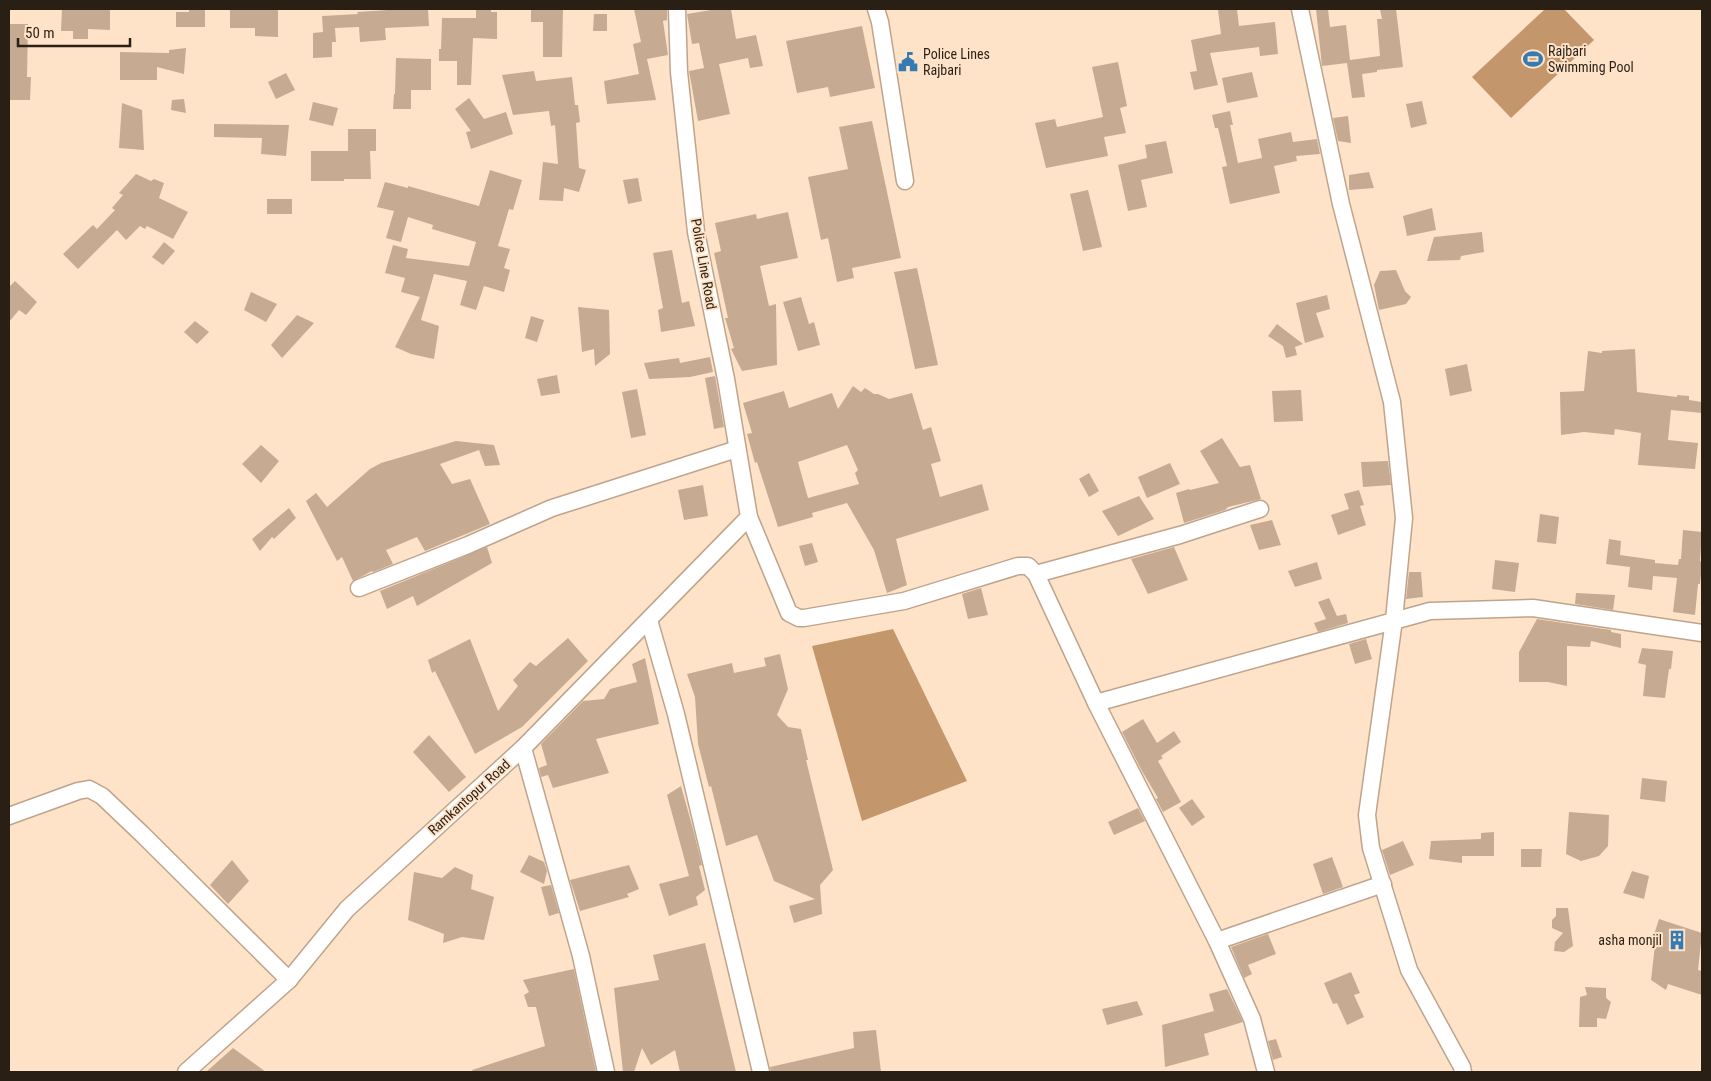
<svg xmlns="http://www.w3.org/2000/svg" width="1711" height="1081" viewBox="0 0 1711 1081" font-family="'Roboto Condensed',sans-serif">
	<style>
		.water { fill: #c4966b }
		.building { fill: #c6ab92; fill-rule: evenodd }
		.lines { fill: none; stroke-linecap: round; stroke-linejoin: round }
		.street-casing { stroke: #bfa48c; stroke-width: 19 }
		.street { stroke: #fff; stroke-width: 16 }
		.labels { text-anchor: middle; stroke-width: 4; stroke-linejoin: round; paint-order: stroke }
		.poi-label { font-size: 14px; fill: #291f15; stroke: #ffe3c9; text-anchor: start }
		.street-label { font-size: 14px; fill: #291f15; stroke: #ffe3c9 }
	</style>
	<rect width="100%" height="100%" fill="#ffe3c9"/>
	<g class="water">
		<polygon points="1545,9 1564,9 1594,40 1511,118 1472,77"/>
		<polygon points="893,629 967,781 862,821 812,646"/>
	</g>
	<g class="building">
		<polygon points="62,9 110,9 110,30 88,29 88,39 73,39 73,31 61,31"/>
		<polygon points="189,9 205,9 205,27 176,27 176,12 189,12"/>
		<polygon points="230,9 278,9 278,37 255,36 255,28 230,28"/>
		<polygon points="388,9 428,9 429,26 385,28 386,40 360,42 359,27 335,28 336,42 332,42 332,57 313,58 313,33 323,32 322,16 358,14 357,12 388,10"/>
		<polygon points="476,9 491,9 491,12 497,12 497,39 473,38 471,85 457,85 457,61 439,61 439,49 441,49 442,18 476,18"/>
		<polygon points="531,9 563,9 562,57 543,57 543,22 531,22"/>
		<polygon points="634,9 667,9 667,20 663,21 668,55 647,59 656,100 607,104 604,81 639,74 633,44 641,42"/>
		<polygon points="717,9 731,9 736,39 756,35 763,66 750,68 748,58 719,64 730,114 698,121 689,71 704,68 699,43 692,44 687,14"/>
		<polygon points="1237,9 1239,26 1275,22 1278,54 1260,56 1259,47 1210,53 1218,85 1194,90 1190,72 1197,71 1191,40 1221,34 1218,10"/>
		<polygon points="1316,9 1328,9 1330,27 1346,25 1350,60 1380,56 1377,19 1382,19 1380,9 1396,9 1403,67 1377,70 1377,72 1362,74 1365,97 1352,98 1347,63 1322,66"/>
		<polygon points="594,14 607,14 607,31 593,31"/>
		<polygon points="9,24 28,24 27,77 31,77 30,100 9,100"/>
		<polygon points="862,26 875,88 830,97 828,87 797,93 786,41"/>
		<polygon points="186,48 184,74 157,67 157,80 120,80 120,52 169,53 169,50"/>
		<polygon points="396,58 431,59 431,90 411,90 411,109 393,109 394,94 395,94"/>
		<polygon points="1118,62 1127,106 1120,108 1126,133 1104,137 1108,156 1046,168 1035,123 1055,119 1057,127 1103,117 1092,67"/>
		<polygon points="534,71 536,81 572,77 575,105 578,105 580,122 576,123 579,168 586,170 579,192 564,188 563,201 539,200 543,162 558,164 555,125 551,126 549,111 513,115 502,75"/>
		<polygon points="1252,72 1258,97 1227,103 1222,78"/>
		<polygon points="286,73 295,90 276,99 268,82"/>
		<polygon points="469,98 484,119 506,112 513,134 471,149 466,132 471,131 455,109"/>
		<polygon points="184,99 186,113 171,110 172,100"/>
		<polygon points="1422,101 1427,124 1411,128 1406,104"/>
		<polygon points="313,102 338,108 333,126 309,120"/>
		<polygon points="122,103 142,110 144,150 119,148"/>
		<polygon points="1230,111 1233,125 1230,125 1238,163 1262,158 1258,139 1291,132 1293,142 1317,139 1320,154 1296,156 1297,161 1274,166 1280,193 1230,204 1222,167 1227,166 1218,128 1215,128 1212,115"/>
		<polygon points="1348,116 1351,143 1338,141 1333,118"/>
		<polygon points="872,121 901,258 852,268 854,278 837,282 828,238 821,240 808,177 848,169 839,127"/>
		<polygon points="214,124 289,125 286,156 261,154 262,138 214,137"/>
		<polygon points="348,129 376,129 376,151 370,151 371,179 344,179 344,181 311,181 311,151 348,151"/>
		<polygon points="1166,141 1173,173 1141,180 1147,207 1128,211 1118,165 1147,158 1145,145"/>
		<polygon points="490,170 522,180 513,210 509,209 498,246 510,249 504,268 510,270 504,292 484,286 476,310 460,305 467,281 434,274 421,320 439,326 434,359 411,354 395,347 420,297 401,292 405,278 385,273 393,245 408,249 406,258 469,266 476,242 432,229 433,225 408,217 401,242 386,238 394,211 377,207 385,182 408,188 408,186 479,206"/>
		<polygon points="1369,172 1374,188 1349,190 1349,175"/>
		<polygon points="136,174 151,181 154,179 164,183 159,198 188,212 173,239 147,226 145,229 140,226 126,240 117,230 78,269 63,254 93,225 97,229 115,210 112,208 123,195 119,193"/>
		<polygon points="638,178 642,201 628,204 623,180"/>
		<polygon points="1088,190 1102,247 1083,251 1070,194"/>
		<rect x="267" y="199" width="25" height="15"/>
		<polygon points="1432,208 1436,230 1407,236 1403,216"/>
		<polygon points="788,212 798,258 760,266 769,306 776,304 777,365 742,371 731,349 734,348 725,318 728,318 714,253 721,251 715,223 756,214 757,219"/>
		<polygon points="1482,232 1484,252 1461,256 1460,260 1427,261 1434,237"/>
		<polygon points="164,242 175,251 163,265 152,257"/>
		<polygon points="672,250 682,303 689,301 695,326 661,332 658,310 663,308 653,253"/>
		<polygon points="917,268 938,365 915,369 894,272"/>
		<polygon points="1396,270 1405,291 1411,297 1406,304 1379,310 1374,285 1380,271"/>
		<polygon points="15,281 37,302 26,315 19,310 9,322 9,287"/>
		<polygon points="251,292 277,304 266,322 244,310"/>
		<polygon points="1327,295 1330,309 1316,313 1324,337 1305,343 1296,303"/>
		<polygon points="801,297 809,324 814,322 820,345 798,351 783,302"/>
		<polygon points="578,307 609,310 610,354 595,366 594,349 582,352"/>
		<polygon points="297,315 314,323 282,358 271,345"/>
		<polygon points="531,316 544,320 537,342 525,338"/>
		<polygon points="195,321 209,332 197,344 184,332"/>
		<polygon points="1277,324 1303,344 1295,347 1297,355 1286,358 1283,346 1268,336"/>
		<polygon points="1635,349 1637,392 1677,397 1677,395 1689,396 1689,400 1702,402 1702,413 1671,410 1668,440 1698,443 1695,469 1638,465 1641,433 1615,429 1614,435 1584,432 1561,435 1560,392 1584,391 1588,351 1602,353 1602,351"/>
		<polygon points="710,357 713,372 690,377 649,379 644,363 679,358 680,363"/>
		<polygon points="1467,364 1472,391 1450,396 1445,369"/>
		<polygon points="557,375 560,393 541,396 537,379"/>
		<polygon points="715,376 724,427 714,429 705,378"/>
		<path d="M853,386L861,392L865,388L874,394H878L889,399L912,393L923,430L931,427L941,461L931,464L940,497L982,484L989,510L896,539L907,585L887,593L874,550L847,503L812,513L813,517L778,527L757,462L755,463L747,434L752,433L743,403L784,391L789,408L832,393L838,409ZM847,445L858,470L855,473L859,484L808,498L798,462Z"/>
		<polygon points="637,389 646,435 631,438 622,392"/>
		<polygon points="1301,390 1303,421 1274,422 1272,391"/>
		<polygon points="1222,438 1240,467 1250,465 1261,499 1228,507 1225,510 1184,523 1176,493 1189,489 1190,490 1219,483 1200,451"/>
		<polygon points="456,441 494,445 500,465 485,466 479,450 440,464 452,484 470,479 490,524 425,551 417,537 386,550 393,564 373,572 372,571 353,581 342,557 337,561 306,501 316,493 327,507 370,469 381,463"/>
		<polygon points="261,445 279,461 261,483 242,464"/>
		<polygon points="1388,461 1391,485 1363,487 1361,462"/>
		<polygon points="1170,463 1180,484 1147,498 1138,477"/>
		<polygon points="1089,473 1099,491 1089,497 1079,479"/>
		<polygon points="703,485 708,516 684,520 678,490"/>
		<polygon points="1359,490 1364,505 1360,506 1366,525 1338,535 1331,515 1349,509 1344,494"/>
		<polygon points="1139,496 1154,519 1118,536 1102,511"/>
		<polygon points="289,508 296,518 274,539 272,537 260,551 252,539"/>
		<polygon points="1540,514 1559,517 1556,544 1537,542"/>
		<polygon points="1272,520 1281,545 1259,550 1250,525"/>
		<polygon points="1683,530 1702,532 1700,561 1702,562 1702,564 1700,584 1698,584 1695,615 1673,612 1677,578 1653,576 1652,590 1628,587 1630,567 1606,564 1609,539 1621,541 1620,555 1655,560 1655,563 1678,565 1679,559 1681,559"/>
		<polygon points="812,543 818,562 805,566 799,546"/>
		<polygon points="487,547 492,563 417,606 413,596 387,609 380,591"/>
		<polygon points="1174,547 1188,580 1148,594 1131,559"/>
		<polygon points="1495,560 1519,563 1515,592 1492,589"/>
		<polygon points="1317,562 1322,579 1295,587 1288,571"/>
		<polygon points="1409,572 1421,572 1423,597 1406,599"/>
		<polygon points="981,588 988,615 968,619 962,594"/>
		<polygon points="1576,593 1615,595 1613,610 1575,604"/>
		<polygon points="1329,598 1337,616 1346,614 1348,623 1318,632 1314,623 1326,619 1318,602"/>
		<polygon points="1537,619 1611,630 1611,632 1621,634 1621,648 1591,641 1590,647 1567,646 1567,686 1548,682 1519,682 1519,652"/>
		<polygon points="568,638 588,661 522,727 475,754 435,671 432,673 428,660 470,639 498,711 518,686 513,680 530,662 536,666"/>
		<polygon points="1366,639 1372,659 1355,664 1349,644"/>
		<polygon points="1642,648 1673,651 1671,669 1669,669 1665,698 1643,696 1646,665 1638,663"/>
		<polygon points="780,654 788,689 777,715 788,727 801,729 808,760 806,760 833,870 820,885 822,914 794,923 789,906 815,899 774,881 757,835 726,846 711,786 709,787 698,744 695,697 687,674 732,663 734,673 766,666 764,658"/>
		<polygon points="645,658 659,724 596,739 609,773 553,788 548,775 541,777 539,768 547,765 541,744 583,701 604,699 610,689 637,682 632,664"/>
		<polygon points="1143,719 1157,743 1174,731 1181,742 1161,756 1163,758 1158,761 1181,802 1163,812 1156,799 1158,798 1142,771 1122,732"/>
		<polygon points="429,735 466,777 449,792 413,752"/>
		<polygon points="1642,778 1667,781 1665,802 1640,799"/>
		<polygon points="681,786 693,829 702,865 699,866 705,890 696,897 698,905 669,916 659,884 689,876 667,795"/>
		<polygon points="1192,799 1205,817 1192,826 1179,808"/>
		<polygon points="1138,808 1145,821 1114,835 1108,822"/>
		<polygon points="1569,812 1609,815 1608,846 1599,856 1581,861 1566,854"/>
		<polygon points="1494,832 1494,856 1462,856 1462,863 1429,859 1431,841 1481,839 1481,833"/>
		<polygon points="1403,841 1414,865 1390,875 1382,850"/>
		<polygon points="1521,849 1542,849 1541,867 1521,867"/>
		<polygon points="529,855 544,862 547,871 544,884 520,872"/>
		<polygon points="1332,857 1343,887 1323,894 1313,864"/>
		<polygon points="232,860 249,881 228,904 210,885"/>
		<polygon points="629,865 639,889 627,894 629,897 580,911 570,880"/>
		<polygon points="455,867 473,875 471,889 494,897 484,940 462,937 443,943 444,934 408,920 414,872 442,878"/>
		<polygon points="1632,871 1649,876 1644,899 1623,893"/>
		<polygon points="551,885 559,913 549,916 541,887"/>
		<polygon points="1556,908 1568,908 1573,946 1564,952 1554,951 1555,942 1563,933 1552,928 1552,920 1556,916"/>
		<polygon points="1659,919 1702,933 1698,970 1702,971 1702,995 1668,984 1666,990 1651,980 1655,945 1651,944"/>
		<polygon points="1268,934 1276,954 1248,965 1252,974 1244,978 1231,947"/>
		<polygon points="705,943 736,1072 680,1072 675,1050 651,1065 642,1048 634,1072 623,1072 614,988 659,980 653,955"/>
		<polygon points="574,969 596,1072 473,1072 472,1070 545,1046 536,1007 528,1007 524,995 529,992 523,980"/>
		<polygon points="1351,972 1360,993 1354,995 1364,1017 1347,1025 1337,1003 1333,1004 1324,983"/>
		<polygon points="1585,987 1606,988 1606,998 1611,1002 1606,1019 1597,1018 1597,1027 1579,1027 1580,997 1587,995"/>
		<polygon points="1227,989 1243,1022 1204,1034 1209,1055 1165,1067 1162,1025 1214,1011 1209,994"/>
		<polygon points="1137,1001 1143,1015 1107,1025 1102,1009"/>
		<polygon points="876,1030 881,1072 771,1072 770,1067 854,1048 853,1032"/>
		<polygon points="1276,1039 1282,1057 1273,1060 1268,1041"/>
		<polygon points="233,1048 266,1072 206,1072"/>
	</g>
	<g class="lines">
		<defs>
			<g id="street">
				<polyline points="677,9 679,72 696,232 726,379 749,517 789,613 799,618 804,618 904,601 1018,566 1028,566 1036,574 1096,703 1430,611 1533,608 1702,633"/>
				<polyline points="876,9 880,22 905,181"/>
				<polyline points="1300,9 1341,204 1392,402 1404,518 1394,620 1367,815 1371,848 1409,970 1462,1067 1463,1072"/>
				<polyline points="1036,574 1180,535 1260,509"/>
				<polyline points="359,588 468,545 552,508 737,449"/>
				<polyline points="649,620 676,714 761,1072"/>
				<polyline points="1096,703 1217,941 1252,1019 1266,1072"/>
				<polyline points="523,748 581,956 606,1072"/>
				<polyline points="9,816 78,791 89,789 102,796 142,834 289,980"/>
				<polyline points="1217,941 1383,884"/>
				<polyline points="186,1072 289,980 347,909 523,748 749,517"/>
			</g>
		</defs>
		<use href="#street" class="street-casing"/>
		<use href="#street" class="street"/>
	</g>
	<defs>
		<symbol id="stadium-bare" viewBox="-9 -9 18 18"><path d="M0-5a6.5 5 0 1 0 0 10a6.5 5 0 1 0 0-10ZM-3.5-1.8h7v3.6h-7Z" fill="#357ab0" stroke="#ffe3c9" stroke-width="2.5" paint-order="stroke"/></symbol>
		<symbol id="civic-bare" viewBox="-9 -9 18 18"><path d="M-.6-6.5H3V-4.5H.6V-3L4-1V1h2V6H-6V1h2V-1L-.6-3ZM-1.2 2.5V6h2.4V2.5Z" fill="#357ab0" stroke="#ffe3c9" stroke-width="2.5" paint-order="stroke"/></symbol>
		<symbol id="building-bare" viewBox="-9 -9 18 18"><path d="M-4-6H4V6H1V3H-1V6H-4ZM-2.5-4.3h1.7v1.8h-1.7ZM.8-4.3h1.7v1.8H.8ZM-2.5-1h1.7V.8h-1.7ZM.8-1h1.7V.8H.8Z" fill="#357ab0" stroke="#ffe3c9" stroke-width="2.5" paint-order="stroke"/></symbol>
	</defs>
	<g fill-rule="evenodd">
		<use href="#stadium-bare" x="1519" y="45" width="28" height="28"/>
		<use href="#civic-bare" x="894" y="48" width="28" height="28"/>
		<use href="#building-bare" x="1663" y="926" width="28" height="28"/>
	</g>
	<g class="labels">
		<g class="poi-label">
			<text x="1548" y="56">Rajbari<tspan x="1548" dy="16">Swimming Pool</tspan></text>
			<text x="923" y="59">Police Lines<tspan x="923" dy="16">Rajbari</tspan></text>
			<text x="1662" y="945" text-anchor="end">asha monjil</text>
		</g>
		<g class="street-label">
			<text transform="translate(704 264) rotate(80)" y="5">Police Line Road</text>
			<text transform="translate(469 797) rotate(-42)" y="5">Ramkantopur Road</text>
		</g>
	</g>
	<rect width="1711" height="1081" fill="none" stroke="#291f15" stroke-width="20"/>
	<path d="M18 38v8h112v-8" fill="none" stroke="#291f15" stroke-width="2.5"/>
	<text x="25" y="38" font-size="15" fill="#291f15" stroke="#ffe3c9" stroke-width="4" paint-order="stroke">50 m</text>
</svg>
